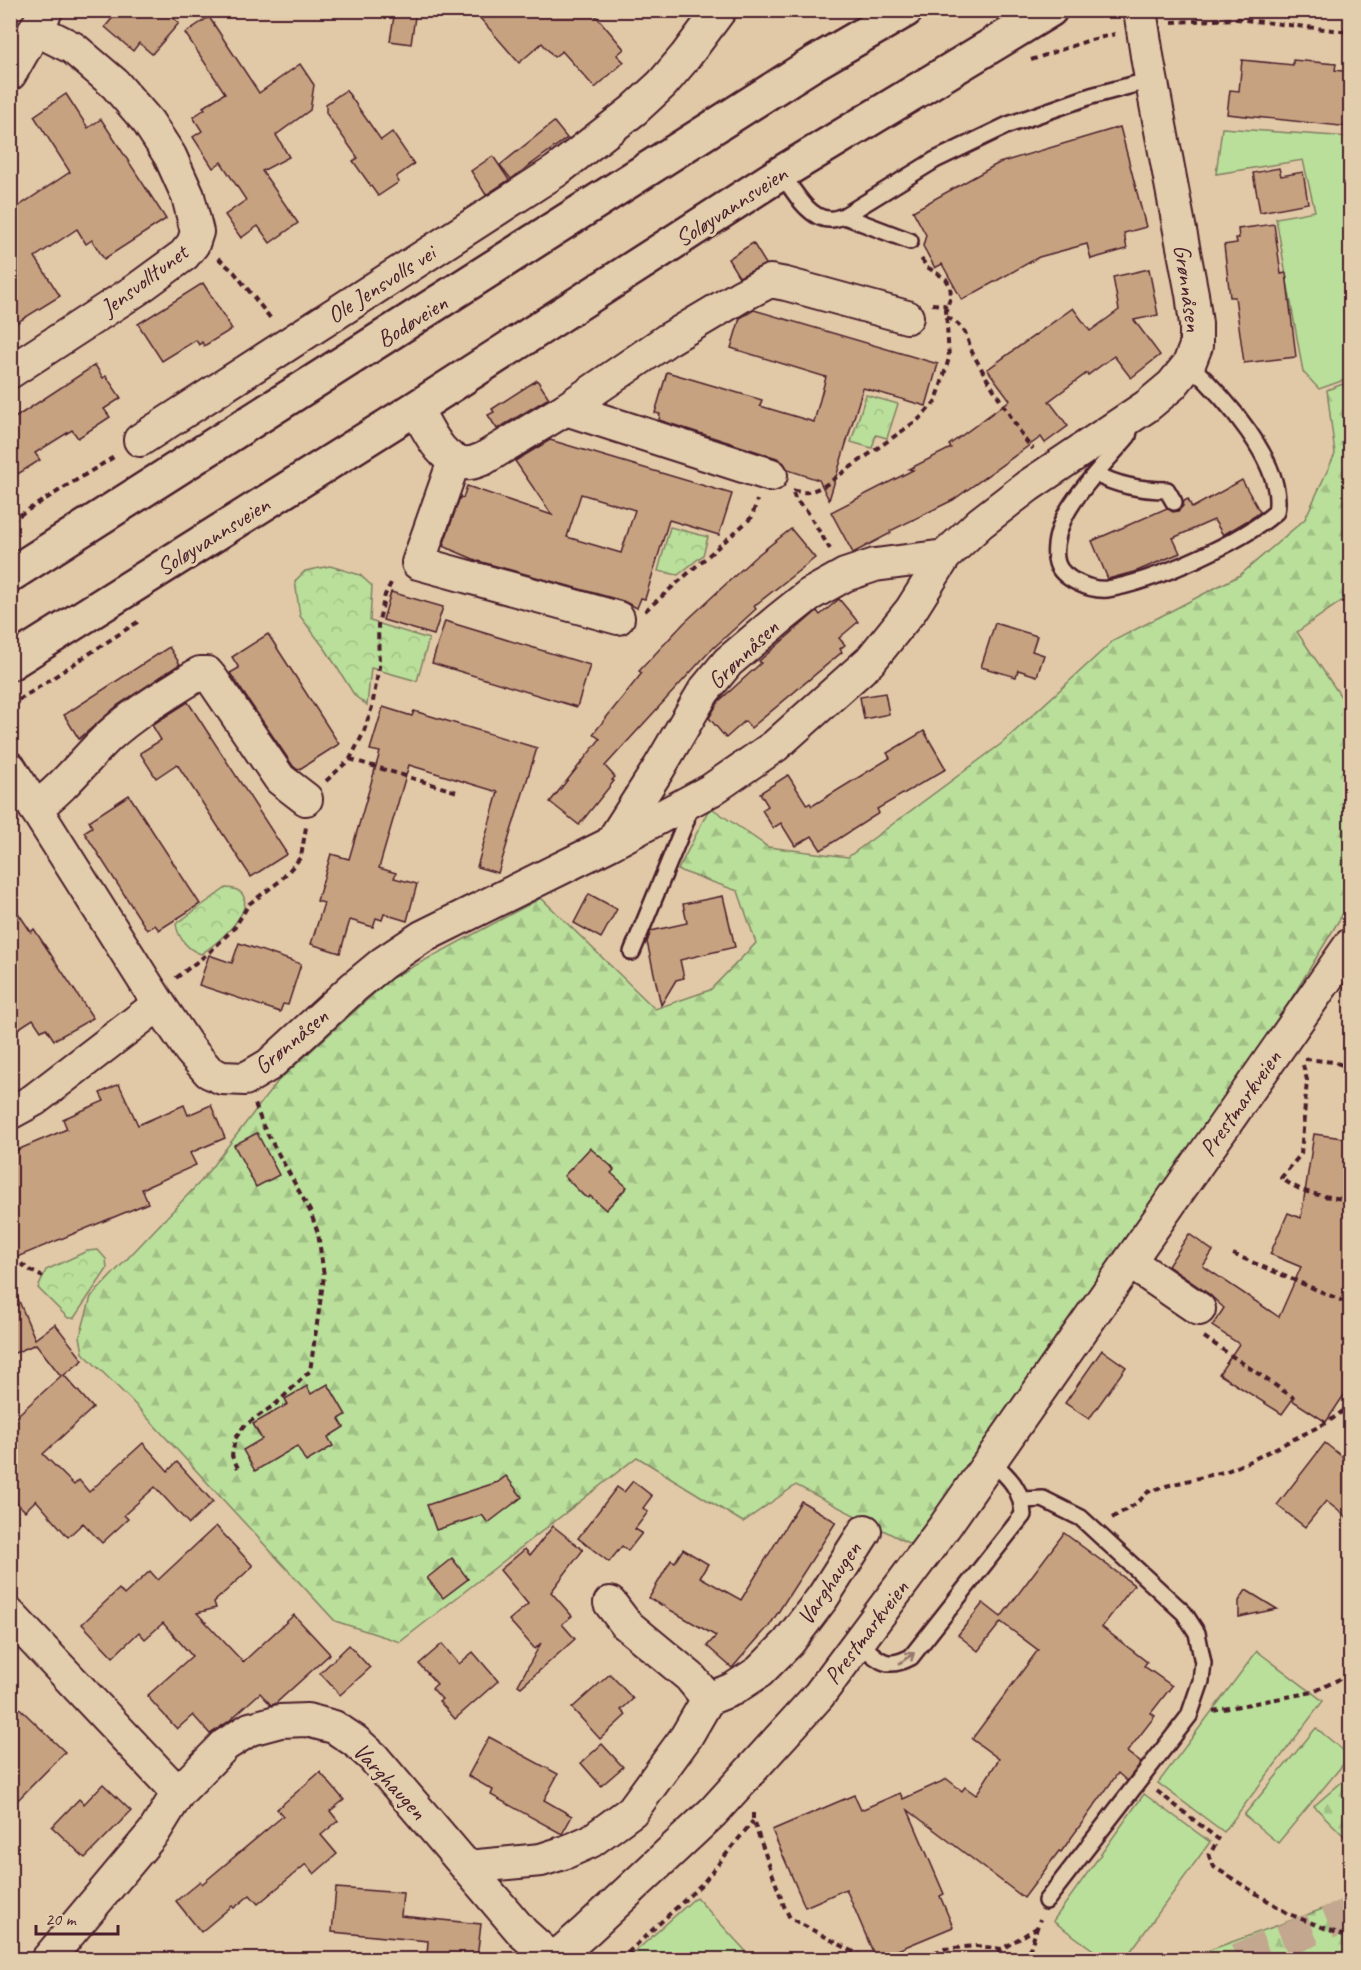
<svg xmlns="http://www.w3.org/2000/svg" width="1361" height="1970" viewBox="0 0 1361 1970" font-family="Caveat,sans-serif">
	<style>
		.forest { fill: url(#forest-firs); stroke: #827f62; stroke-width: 1.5 }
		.park { fill: url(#park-crowns); stroke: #827f62; stroke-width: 1.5 }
		.garden { fill: #b9df9a; stroke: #827f62; stroke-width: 1.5 }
		.building { fill: #c7a281; stroke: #4a1f2b; stroke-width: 1.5; fill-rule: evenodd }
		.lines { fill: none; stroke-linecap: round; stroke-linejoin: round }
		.highway-tunnel { stroke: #c3a78e; stroke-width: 33; stroke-dasharray: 33 16; stroke-linecap: butt }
		.lane-casing { stroke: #4a1f2b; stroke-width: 20 }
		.street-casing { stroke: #4a1f2b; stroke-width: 36 }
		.secondary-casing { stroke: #4a1f2b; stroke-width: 38 }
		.primary-casing { stroke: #4a1f2b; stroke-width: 38 }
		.path { stroke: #4a1f2b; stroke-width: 4; stroke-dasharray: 6 4.5; stroke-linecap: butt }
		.lane { stroke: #e2cdac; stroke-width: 15 }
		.street { stroke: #e2cdac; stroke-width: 32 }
		.secondary { stroke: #e2cdac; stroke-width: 33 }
		.primary { stroke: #e2cdac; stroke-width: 33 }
		.oneway { stroke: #96766c }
		.labels { text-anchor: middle; stroke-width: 6; stroke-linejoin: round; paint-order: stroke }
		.street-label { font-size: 24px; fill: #4a1f2b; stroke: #e2cdac }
	</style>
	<defs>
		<pattern id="forest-firs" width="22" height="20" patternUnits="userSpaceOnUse" patternTransform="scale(1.5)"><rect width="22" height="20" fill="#b9df9a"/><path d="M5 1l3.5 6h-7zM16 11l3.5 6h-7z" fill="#a1bf85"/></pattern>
		<pattern id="park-crowns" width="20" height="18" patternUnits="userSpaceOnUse" patternTransform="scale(1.5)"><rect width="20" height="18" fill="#b9df9a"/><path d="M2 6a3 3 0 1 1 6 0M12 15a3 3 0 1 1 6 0" fill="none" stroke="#a1bf85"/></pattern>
	</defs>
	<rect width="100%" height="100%" fill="#e1c9a7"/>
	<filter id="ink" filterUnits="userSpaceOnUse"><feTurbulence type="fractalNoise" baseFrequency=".0167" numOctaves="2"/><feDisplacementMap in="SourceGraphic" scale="12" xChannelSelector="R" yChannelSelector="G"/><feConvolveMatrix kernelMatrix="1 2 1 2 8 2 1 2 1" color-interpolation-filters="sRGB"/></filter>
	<g filter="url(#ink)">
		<g class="forest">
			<polygon points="1343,384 1350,398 1350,595 1297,632 1350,710 1350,902 1264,1044 912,1545 796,1485 743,1522 637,1457 400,1642 335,1621 131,1400 83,1353 80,1336 91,1297 201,1181 278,1081 390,979 541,898 655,1009 710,990 756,943 738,891 678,870 710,807 768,847 848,857 1001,744 1113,641 1240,575 1305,519 1335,454 1327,390"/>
			<polygon points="1350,1775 1350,1842 1314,1806"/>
			<polygon points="1350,1899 1350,1959 1185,1959"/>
		</g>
		<g class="park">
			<polygon points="866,395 898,404 887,438 876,435 872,448 851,442"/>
			<polygon points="670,527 708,537 703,555 678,575 658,571"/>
			<polygon points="330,566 360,575 372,586 370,621 429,639 417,681 371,668 367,705 355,696 326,650 300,616 295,581 305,571"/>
			<path d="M226,888C233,888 239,889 243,895C253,914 215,945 201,954C188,950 178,938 176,924Z"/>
			<polygon points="98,1250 106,1259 107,1269 74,1318 68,1318 38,1288 46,1270 87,1251"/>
		</g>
		<g class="garden">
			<polygon points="1222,128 1350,137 1350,378 1319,389 1303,372 1276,218 1315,211 1303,160 1216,174"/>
			<polygon points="1257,1651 1323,1701 1224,1832 1158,1783"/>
			<polygon points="1316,1728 1350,1756 1278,1843 1244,1815"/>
			<polygon points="1144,1794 1210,1842 1125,1959 1106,1959 1053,1921"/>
			<polygon points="696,1897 753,1959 627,1959"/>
		</g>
		<g class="building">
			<polygon points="119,10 165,10 179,23 152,54 139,43 133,51 105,27"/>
			<polygon points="395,10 416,10 411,44 390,41"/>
			<polygon points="473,10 591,10 624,49 617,55 624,62 595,88 562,51 554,57 542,43 519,63"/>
			<polygon points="209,17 259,93 300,64 314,85 310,110 276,135 289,157 262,171 298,223 270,243 258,226 241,238 225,215 246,200 221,162 213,168 193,137 202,131 193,117 205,109 203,107 225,93 185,33"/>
			<polygon points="1242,60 1293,65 1293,60 1336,64 1335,70 1350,72 1350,127 1227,114 1230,90 1239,91"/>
			<polygon points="346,90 381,140 392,132 414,164 396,177 399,182 378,196 353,161 358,158 326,113 326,104"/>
			<polygon points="66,94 88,128 101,119 166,219 104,259 92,240 86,244 77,229 35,257 60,296 10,327 10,212 70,172 34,116"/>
			<polygon points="554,122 567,138 511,179 500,165"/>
			<polygon points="1120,127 1146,227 1124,233 1127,249 1091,259 1087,244 1039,257 962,300 942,264 935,268 923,246 926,235 913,211 999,163"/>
			<polygon points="493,156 509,180 486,195 471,171"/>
			<polygon points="1279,168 1281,176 1303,172 1308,203 1260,212 1253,173"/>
			<polygon points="1274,224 1281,274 1286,273 1296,357 1244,363 1235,297 1230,297 1224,245 1237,243 1236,238 1239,238 1238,229"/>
			<polygon points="753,243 766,264 739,277 728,259"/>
			<polygon points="1149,269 1158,315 1134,320 1160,355 1131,378 1114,356 1088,375 1087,373 1049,401 1068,426 1045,443 1041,437 953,500 890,531 891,533 853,553 831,512 913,470 909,469 951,448 949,445 1010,400 987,369 989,368 1073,308 1090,331 1119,310 1113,277"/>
			<polygon points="203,283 232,329 204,346 202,342 199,345 196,340 162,361 138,324"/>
			<polygon points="754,310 938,364 926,406 863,388 829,500 819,480 788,470 784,463 777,458 659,420 660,414 655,413 667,372 762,400 760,406 814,422 826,377 731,348 740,318"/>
			<polygon points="95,365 103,378 106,376 121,398 104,409 110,417 78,438 72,430 35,453 40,460 10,479 10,421"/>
			<polygon points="537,380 549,398 497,429 488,415 494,412 492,409"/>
			<path d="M550,440L732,494L719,535L669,520L645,599L641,598L637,608L623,601L478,561L443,546L460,497L463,498L467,486L552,515L515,461ZM581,494L635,510L621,553L567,537Z"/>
			<polygon points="1242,480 1260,512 1255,516 1223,535 1214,520 1173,538 1180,553 1137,571 1108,579 1092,541 1167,508 1173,512 1178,511 1183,506 1184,501 1188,499 1192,508"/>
			<polygon points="791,529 815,558 754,606 756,609 709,652 605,766 615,777 612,780 614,781 579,825 550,802 600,739 593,734 642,673 639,671 684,623 755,557"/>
			<polygon points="391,592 443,607 434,635 383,620"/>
			<polygon points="839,599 858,622 839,638 845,645 840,649 842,652 751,728 745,721 726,738 709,718 719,701 761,663 759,661 817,611 820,615"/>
			<polygon points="445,621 590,665 577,707 432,663"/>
			<polygon points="995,623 1037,636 1032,651 1044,655 1037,676 1018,670 1016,677 981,667"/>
			<polygon points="268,634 339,744 298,770 293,766 230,673 239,668 232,657"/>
			<polygon points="169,647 180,664 118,705 79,739 64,715"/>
			<polygon points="885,693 889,714 864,719 860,697"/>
			<polygon points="188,702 287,854 251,877 177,764 156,778 140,753 161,740 152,725"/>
			<polygon points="383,707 412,716 414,711 537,748 498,873 477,867 498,792 409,765 379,868 396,873 394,878 417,884 407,921 384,914 382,920 376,918 373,927 350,920 340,953 311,944 324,903 317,901 331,854 349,859 380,752 370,750"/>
			<polygon points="924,731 946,769 877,809 879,813 821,850 812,836 795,846 781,823 773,828 762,810 768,806 760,793 788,775 807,805 810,803 812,806 890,758 887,753"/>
			<polygon points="129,795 200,904 159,930 155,925 147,930 84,832 92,827 89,821"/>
			<polygon points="589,894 617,909 601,938 574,923"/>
			<polygon points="723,896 735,947 680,960 684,978 676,980 661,1005 647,942 651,931 687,923 683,904"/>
			<polygon points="10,901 31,932 34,929 93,1018 54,1040 46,1028 41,1031 33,1019 10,1034"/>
			<polygon points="239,943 301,964 288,1005 283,1004 280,1012 199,985 209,955 232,963"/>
			<polygon points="119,1084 138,1125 184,1105 188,1115 211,1105 225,1138 190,1153 196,1165 142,1189 148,1203 10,1260 10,1153 67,1129 63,1119 104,1101 100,1093"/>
			<polygon points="257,1133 279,1175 256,1187 234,1145"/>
			<polygon points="1314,1134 1350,1139 1350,1386 1326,1422 1292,1400 1282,1414 1219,1374 1239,1344 1212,1326 1224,1308 1209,1294 1168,1266 1189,1234 1213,1251 1203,1266 1279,1317 1301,1267 1270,1254 1288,1213 1301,1218"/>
			<polygon points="590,1148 611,1166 614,1170 611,1173 627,1187 606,1210 590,1196 589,1198 584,1196 564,1176"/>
			<polygon points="11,1282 35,1339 55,1324 83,1360 64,1375 93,1408 43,1454 74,1485 79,1480 89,1492 143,1443 168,1471 177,1462 213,1502 189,1524 155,1487 124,1515 128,1519 102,1543 83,1523 68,1537 36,1500 25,1511 10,1496 10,1422 61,1376 36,1344 10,1355"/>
			<polygon points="1102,1350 1126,1367 1089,1419 1065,1403"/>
			<polygon points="328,1384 346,1415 339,1419 344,1427 328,1437 333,1446 306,1462 297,1446 255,1471 243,1450 262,1439 253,1424 288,1404 285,1399 307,1386 311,1394"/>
			<polygon points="1325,1443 1350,1463 1350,1520 1326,1501 1305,1527 1277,1505"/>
			<polygon points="506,1476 522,1497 488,1523 482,1515 436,1530 427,1505 498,1482"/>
			<polygon points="633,1481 652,1496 643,1508 648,1512 635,1529 642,1533 628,1551 622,1546 609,1562 578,1538 617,1487 624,1492"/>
			<polygon points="801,1501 836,1522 768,1628 767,1628 732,1668 707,1646 716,1636 649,1598 671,1560 675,1562 683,1549 708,1564 700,1577 741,1600"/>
			<polygon points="216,1526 253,1566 214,1602 216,1608 197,1613 243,1662 294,1615 330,1654 275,1704 271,1705 260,1693 229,1721 210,1734 193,1715 177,1729 147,1696 192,1656 163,1623 145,1639 139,1632 113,1657 82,1624 119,1589 124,1595 150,1571 158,1580"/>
			<polygon points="553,1526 583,1550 551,1592 572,1616 562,1624 575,1639 521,1687 518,1685 541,1643 535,1649 509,1620 528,1604 500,1570 525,1549 530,1555"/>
			<polygon points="1064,1533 1134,1585 1102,1627 1147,1662 1144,1666 1172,1686 1151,1713 1155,1716 1127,1752 1141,1763 1127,1781 1118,1773 1061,1852 1059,1851 1024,1898 908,1810 944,1894 940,1896 953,1927 876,1959 846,1889 805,1907 772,1830 854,1795 861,1810 900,1793 903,1799 947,1779 962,1791 965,1787 976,1795 999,1759 972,1739 1038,1650 1001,1622 978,1651 958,1635 983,1603 1001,1617"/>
			<polygon points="452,1558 468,1579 443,1598 427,1578"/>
			<polygon points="1246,1590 1277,1609 1239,1617 1239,1601"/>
			<polygon points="442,1644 459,1664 473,1652 498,1681 455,1719 439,1701 442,1699 432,1688 437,1684 419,1664"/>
			<polygon points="349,1645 370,1668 340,1695 320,1673"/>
			<polygon points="610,1674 633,1699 621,1710 626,1715 600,1739 572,1708"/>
			<polygon points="10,1699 65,1752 10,1808"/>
			<polygon points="489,1737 558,1774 544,1800 572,1816 562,1834 491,1795 493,1790 468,1776"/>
			<polygon points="602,1744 623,1767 601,1786 581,1763"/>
			<polygon points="320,1772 344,1800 330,1811 338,1821 321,1835 337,1854 314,1874 306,1864 258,1904 250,1895 234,1908 232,1906 201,1932 176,1901 200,1881 202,1884 283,1816 277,1809"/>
			<polygon points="103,1784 131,1811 85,1858 52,1827 79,1799 84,1804"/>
			<polygon points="336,1888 403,1893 401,1916 481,1924 477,1958 427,1955 428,1941 332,1932"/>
		</g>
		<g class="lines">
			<polyline class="highway-tunnel" points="1237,1960 1350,1914"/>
			<defs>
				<g id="lane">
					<path d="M781,173C792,188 808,219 829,219C834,220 840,217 844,216L935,160L1008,125L1091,96L1151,80"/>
					<polyline points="844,216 910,241"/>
					<path d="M1131,422L1128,436C1109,459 1086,481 1070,507C1061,521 1052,546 1057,563C1062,579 1091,591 1107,589C1153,582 1242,542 1276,512C1286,464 1222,395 1189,364"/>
					<path d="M1096,474C1118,486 1142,490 1167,490L1174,502"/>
					<polyline points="632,952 686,821 689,801"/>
					<polyline points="1023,1500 1043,1499 1081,1518 1184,1613 1197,1633 1203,1663 1201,1681 1189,1716 1046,1901"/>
					<path d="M858,1642C879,1659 884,1671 911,1657L1023,1515C1022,1489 1009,1477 991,1461"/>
				</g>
				<g id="street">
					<polyline points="10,74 46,11"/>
					<polyline points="10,372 136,290 184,255 193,244 197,232 188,196 170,156 148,122 115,84 73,48 35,29"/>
					<path d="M416,408C427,428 442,466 470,463C474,463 479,460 483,459L566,409L667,340L741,296L770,281L786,284L907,317"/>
					<polyline points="566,409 771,475"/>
					<polyline points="140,440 556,171 634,110 662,84 685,57 720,10"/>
					<polyline points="454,461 418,563 618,618"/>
					<polyline points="10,768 159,1004 190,1050 209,1072 222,1078 245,1079 269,1065 354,987 383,963 422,937 610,844 711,790 775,746 870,661 911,610 945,556 980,523 1028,486 1147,406 1172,385 1189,364 1196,346 1196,324 1192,294 1148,62 1140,10"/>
					<path d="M35,808C63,789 84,760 108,737C134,713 170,692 200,673H207L212,679L280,779L306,799"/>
					<polyline points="611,843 659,768 704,691 728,662 779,619 809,595 845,575 875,565 945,556"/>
					<polyline points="10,1113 34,1100 159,1004"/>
					<polyline points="1130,1262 1199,1309"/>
					<polyline points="610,1603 626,1624 690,1677 708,1699"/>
					<polyline points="10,1615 178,1793"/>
					<polyline points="467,1867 541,1860 566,1852 591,1841 632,1811 686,1737 708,1699 733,1689 759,1672 788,1643 823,1597 865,1531"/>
					<polyline points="47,1960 154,1832 178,1793 225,1745 250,1729 280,1721 307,1720 334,1727 355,1741 373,1757 523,1933 553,1960 587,1930 713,1812 819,1695 945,1526 1350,945"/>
				</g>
				<polyline id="secondary" points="10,663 416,408 781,173 1050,10"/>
				<polyline id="primary" points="10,575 811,65 906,10"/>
			</defs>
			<use href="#lane" class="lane-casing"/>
			<use href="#street" class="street-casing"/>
			<use href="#secondary" class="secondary-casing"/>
			<use href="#primary" class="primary-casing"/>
			<g class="path">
				<polyline points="1172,22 1237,19 1350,32"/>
				<polyline points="1031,60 1087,41 1115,34"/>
				<polyline points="218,258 234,272 272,320"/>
				<polyline points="932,304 944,305 946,308"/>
				<polyline points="947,317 958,324 965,332 972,352 986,377 1026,441 1033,449"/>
				<path d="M793,490C806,495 812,491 824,486L919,419L935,402L939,392L949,358L946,310L951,295L950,286L946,279L927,267L920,257"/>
				<polyline points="793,493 796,501 807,511 830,549"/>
				<polyline points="10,521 117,455"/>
				<polyline points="645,611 741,527 752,517 757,500"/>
				<polyline points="10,706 139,621"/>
				<polyline points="350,759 457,792"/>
				<polyline points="326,781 350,759 363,734 372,707 379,667 378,625 385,595 393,579"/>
				<polyline points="176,978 211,951 235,927 249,904 280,881 301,857 306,827"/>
				<polyline points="1305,1059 1334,1062 1350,1068"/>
				<path d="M1303,1065L1307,1080L1301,1154L1281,1178C1304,1195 1323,1196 1350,1200"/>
				<path d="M10,1246C19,1265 25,1268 43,1277"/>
				<polyline points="1233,1254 1350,1304"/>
				<polyline points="1204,1337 1294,1398"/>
				<polyline points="238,1468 232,1456 235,1439 244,1426 277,1403 310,1371 324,1276 318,1233 310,1211 263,1126 255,1104"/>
				<polyline points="1112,1518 1137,1503 1148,1492 1166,1486 1227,1471 1248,1462 1328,1422 1350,1406"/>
				<polyline points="1213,1711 1313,1692 1350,1674"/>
				<polyline points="1157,1791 1218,1839 1209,1856 1214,1867 1289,1914 1350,1938"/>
				<polyline points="753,1813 753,1820 784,1906 790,1918 869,1960"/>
				<polyline points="620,1960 703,1883 753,1821"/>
				<polyline points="914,1960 944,1949 976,1946 1002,1949 1038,1927"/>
				<polyline points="990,1960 1002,1949"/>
				<polyline points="1023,1960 1031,1946 1040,1919"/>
			</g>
			<use href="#lane" class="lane"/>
			<use href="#street" class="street"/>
			<use href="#secondary" class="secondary"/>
			<use href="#primary" class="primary"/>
		</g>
		<defs><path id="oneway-shaft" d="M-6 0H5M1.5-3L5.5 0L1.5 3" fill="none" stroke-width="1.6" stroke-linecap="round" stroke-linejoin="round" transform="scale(1.5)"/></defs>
		<use class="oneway" href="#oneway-shaft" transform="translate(907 1658) rotate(-35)"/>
	</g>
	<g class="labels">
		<g class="street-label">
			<text transform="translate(731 206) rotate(-33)" y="8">Soløyvannsveien</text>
			<text transform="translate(144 280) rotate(-37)" y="8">Jensvolltunet</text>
			<text transform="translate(381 284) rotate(-33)" y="8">Ole Jensvolls vei</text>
			<text transform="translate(1188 288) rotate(82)" y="8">Grønnåsen</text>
			<text transform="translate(412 321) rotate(-32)" y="8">Bodøveien</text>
			<text transform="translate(213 536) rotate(-32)" y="8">Soløyvannsveien</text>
			<text transform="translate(743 654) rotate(-44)" y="8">Grønnåsen</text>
			<text transform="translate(291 1041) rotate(-40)" y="8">Grønnåsen</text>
			<text transform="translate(1240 1103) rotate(-55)" y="8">Prestmarkveien</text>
			<text transform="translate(829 1583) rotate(-56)" y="8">Varghaugen</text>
			<text transform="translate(866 1632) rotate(-53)" y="8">Prestmarkveien</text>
			<text transform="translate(390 1781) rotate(47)" y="8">Varghaugen</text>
		</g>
	</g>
	<rect width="1361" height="1970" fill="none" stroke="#e2cdac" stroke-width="36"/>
	<rect x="18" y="18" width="1325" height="1934" fill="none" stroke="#4a1f2b" stroke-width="2" filter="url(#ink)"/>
	<path d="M36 1925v9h82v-9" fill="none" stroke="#4a1f2b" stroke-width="3"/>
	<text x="45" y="1925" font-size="18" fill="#4a1f2b" stroke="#e2cdac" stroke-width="4.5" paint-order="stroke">20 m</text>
</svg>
